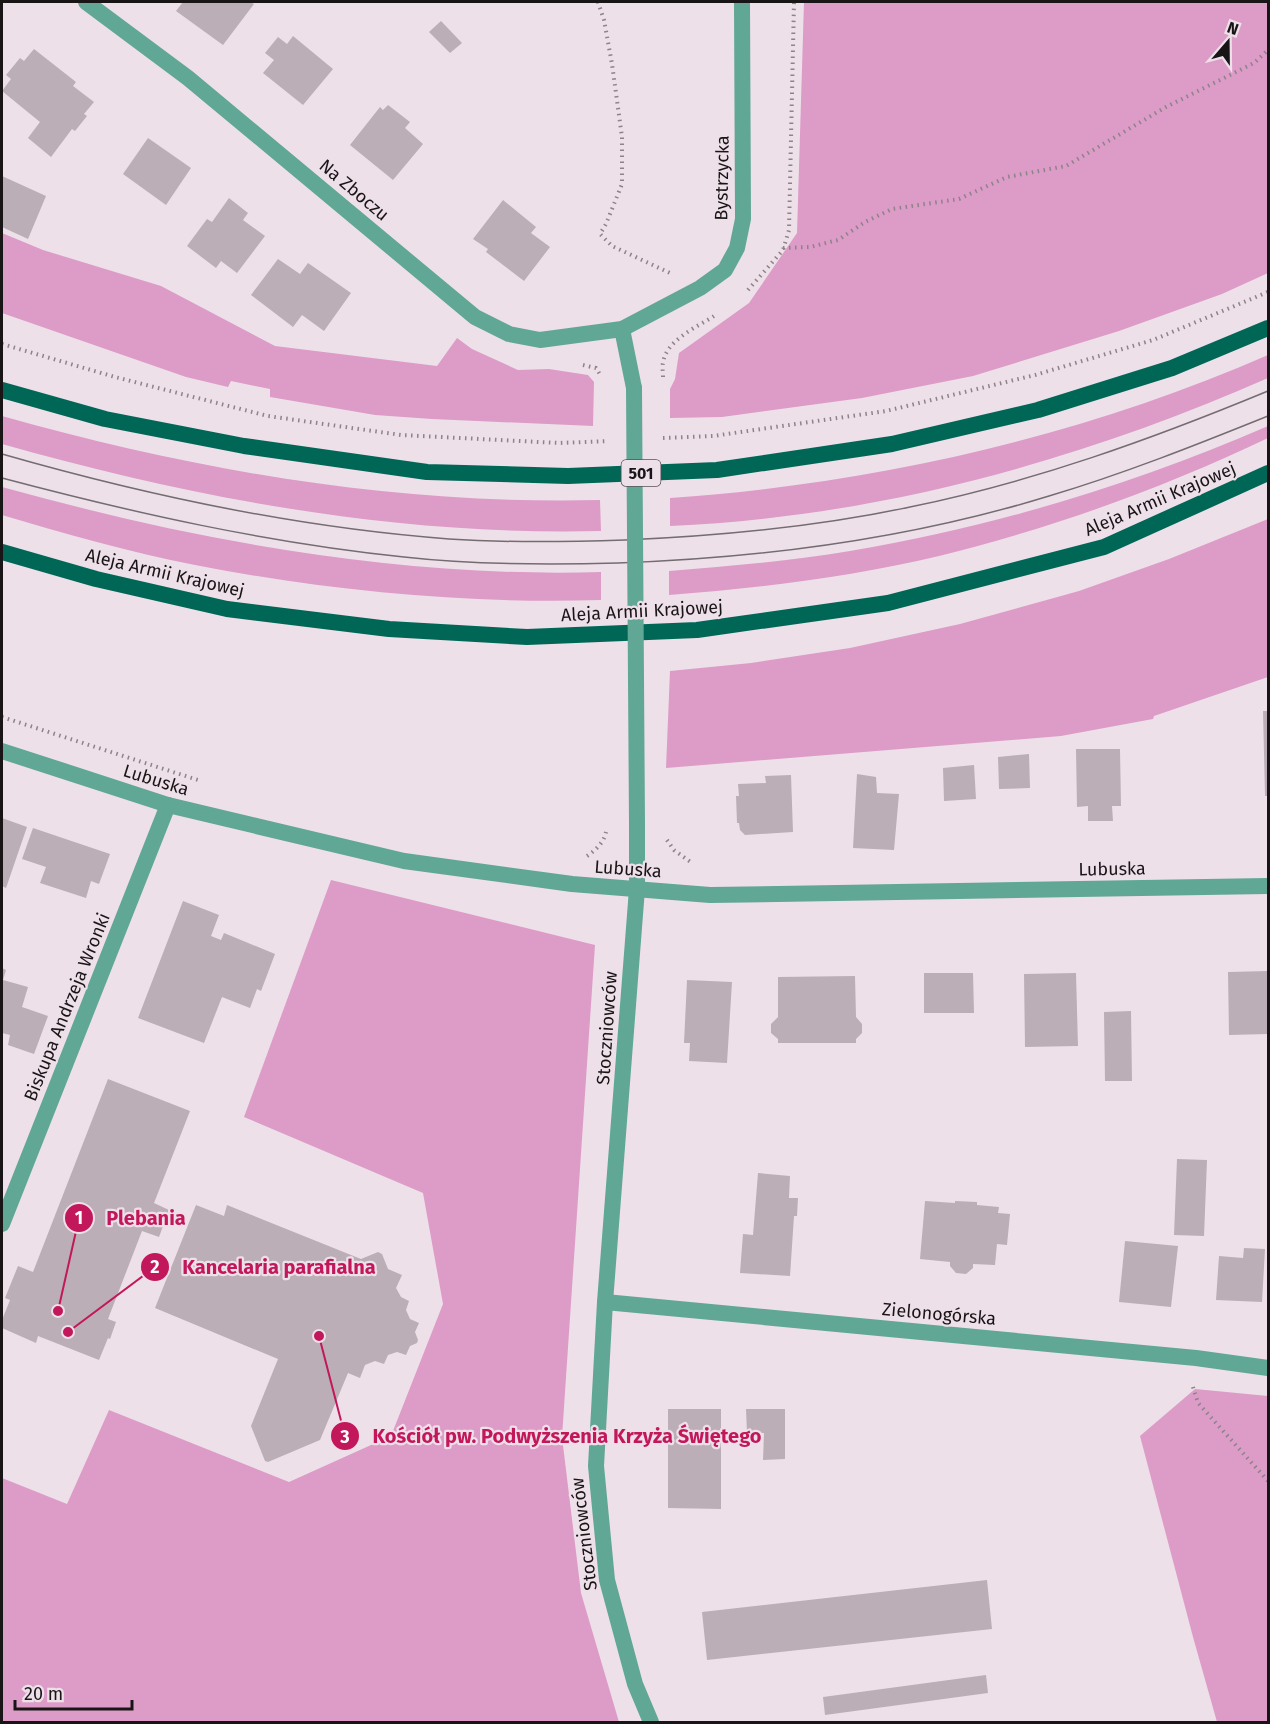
<svg xmlns="http://www.w3.org/2000/svg" width="1270" height="1724" viewBox="0 0 1270 1724" font-family="'Fira Sans',sans-serif">
	<style>
		.green { fill: #dc9cc7 }
		.building { fill: #bbaeb6 }
		.lines { fill: none; stroke-linecap: round; stroke-linejoin: round }
		.path { stroke: #8d8389; stroke-width: 4; stroke-dasharray: 1.5 4.5; stroke-linecap: butt }
		.minor { stroke: #61a796; stroke-width: 16 }
		.primary { stroke: #006757; stroke-width: 16 }
		.tram { stroke: #746c71; stroke-width: 1.5 }
		.minor-bridge { stroke: #61a796; stroke-width: 16 }
		.labels { text-anchor: middle; stroke-width: 4.5; stroke-linejoin: round; paint-order: stroke }
		.shield { fill: #eee0e9; stroke: #595256; stroke-width: 1.5 }
		.shield-label { font-size: 16px; font-weight: bold; fill: #191517 }
		.street-label { font-size: 18px; fill: #191517; stroke: #eee0e9 }
		.leader { fill: none; stroke: #c2185b; stroke-width: 2 }
		.callout-dot { fill: #c2185b; stroke: #eee0e9; stroke-width: 2 }
		.mark-label { font-size: 18px; text-anchor: middle; font-weight: bold; fill: #fff }
		.callout-label { font-size: 20px; text-anchor: middle; font-weight: bold; fill: #c2185b; stroke: #eee0e9; stroke-width: 4.5; stroke-linejoin: round; paint-order: stroke }
	</style>
	<rect width="100%" height="100%" fill="#eee0e9"/>
	<g class="green">
		<polygon points="804,2 1268,2 1268,273 1222,294 1119,331 973,376 862,398 722,417 670,418 670,389 675,379 679,353 749,303 797,233"/>
		<polygon points="2,233 43,250 161,286 275,346 437,366 457,338 472,349 518,370 549,369 588,375 594,382 593,426 432,419 375,415 270,397 270,389 231,381 228,387 186,377 2,313"/>
		<path d="M1268,355V378C1079,461 877,517 670,526V498C873,484 1081,437 1268,355Z"/>
		<path d="M2,416C198,471 395,505 600,500L601,531C398,536 196,499 2,444Z"/>
		<path d="M1268,426V438C1163,488 1053,528 939,556C851,577 760,588 669,595V571C730,566 790,561 850,551C994,527 1134,484 1268,426Z"/>
		<path d="M2,487C197,541 397,578 601,572V600C465,604 329,591 195,565C130,552 65,534 2,515Z"/>
		<polygon points="1268,519 1268,677 1154,716 1153,719 1061,736 666,768 670,671 751,663 850,648 960,624 1079,591 1169,559"/>
		<polygon points="331,880 595,945 562,1437 581,1593 619,1722 2,1722 2,1478 67,1504 109,1410 289,1482 391,1436 443,1304 423,1193 244,1117"/>
		<polygon points="1195,1389 1268,1396 1268,1722 1217,1722 1193,1637 1140,1436"/>
	</g>
	<g class="building">
		<polygon points="183,2 250,2 254,4 223,45 176,11"/>
		<polygon points="441,21 462,43 450,53 429,32"/>
		<polygon points="293,36 333,69 303,105 263,73 274,60 265,53 278,37 287,44"/>
		<polygon points="34,49 76,82 73,86 94,102 84,114 87,116 75,131 72,129 51,157 28,138 40,122 2,91 11,79 6,75 20,58 24,61"/>
		<polygon points="388,105 410,122 405,128 423,144 393,180 350,145 380,107 383,110"/>
		<polygon points="148,138 191,168 166,205 123,174"/>
		<polygon points="2,176 46,196 28,239 2,227"/>
		<polygon points="229,198 248,213 243,220 265,236 237,273 221,261 216,268 187,246 207,219 212,222"/>
		<polygon points="503,200 536,227 531,233 550,247 524,281 486,252 488,249 473,239"/>
		<polygon points="278,259 300,274 308,263 351,293 324,331 302,315 293,327 251,295"/>
		<polygon points="1263,711 1268,711 1268,796 1265,796"/>
		<polygon points="1076,749 1120,749 1121,806 1112,806 1113,821 1088,821 1088,806 1077,807"/>
		<polygon points="1029,754 1030,788 999,789 998,757"/>
		<polygon points="974,765 976,799 944,801 943,768"/>
		<polygon points="857,774 876,777 877,793 899,794 894,850 853,848"/>
		<polygon points="791,775 793,832 745,835 740,830 739,823 737,823 736,796 739,796 738,784 766,783 765,776"/>
		<polygon points="2,818 27,827 6,888 2,886"/>
		<polygon points="33,828 110,854 99,884 91,881 86,898 40,883 46,867 22,859"/>
		<polygon points="183,901 219,915 211,936 221,940 224,933 275,954 261,991 257,989 250,1008 222,997 204,1043 138,1018"/>
		<polygon points="2,968 6,970 3,980 28,987 22,1007 48,1016 34,1054 8,1045 10,1035 2,1033"/>
		<polygon points="1268,971 1268,1034 1229,1035 1228,972"/>
		<polygon points="924,973 973,973 974,1013 924,1013"/>
		<polygon points="1076,973 1078,1046 1025,1047 1024,974"/>
		<polygon points="855,976 856,1017 862,1024 862,1033 856,1039 856,1043 778,1043 778,1039 771,1033 771,1024 778,1017 778,977"/>
		<polygon points="687,980 732,982 727,1063 689,1061 690,1043 684,1043"/>
		<polygon points="1131,1011 1132,1081 1105,1081 1104,1012"/>
		<polygon points="108,1079 190,1111 154,1203 169,1210 159,1237 142,1231 108,1319 116,1322 110,1339 108,1338 99,1360 38,1336 36,1343 2,1328 2,1320 10,1300 5,1298 18,1266 33,1272"/>
		<polygon points="1177,1159 1207,1160 1204,1236 1174,1235"/>
		<polygon points="758,1173 790,1176 789,1198 798,1198 797,1216 794,1216 790,1276 740,1273 743,1234 753,1235"/>
		<polygon points="925,1201 955,1203 955,1201 977,1202 977,1205 999,1207 998,1213 1010,1214 1007,1245 997,1244 995,1265 973,1264 973,1268 966,1274 956,1273 950,1266 950,1262 920,1259"/>
		<polygon points="196,1205 224,1216 227,1205 361,1259 378,1252 382,1254 388,1269 402,1275 396,1288 401,1297 409,1301 406,1310 410,1319 419,1323 415,1332 418,1340 417,1343 410,1346 406,1355 397,1352 388,1355 384,1364 375,1361 365,1365 360,1378 348,1373 320,1440 268,1462 265,1461 251,1426 278,1359 155,1308"/>
		<polygon points="1125,1241 1178,1246 1171,1307 1119,1302"/>
		<polygon points="1244,1248 1265,1249 1262,1302 1216,1300 1219,1256 1243,1258"/>
		<polygon points="668,1409 721,1409 721,1509 668,1508"/>
		<polygon points="746,1409 785,1409 785,1459 763,1460 764,1433 747,1434"/>
		<polygon points="987,1580 992,1629 707,1660 702,1612"/>
		<polygon points="986,1675 988,1693 825,1715 823,1697"/>
	</g>
	<g class="lines">
		<g class="path">
			<polyline points="598,2 604,20 612,64 622,137 622,184 606,224 600,234 612,246 670,273"/>
			<polyline points="783,248 810,247 838,240 865,222 892,209 959,199 1007,177 1066,166 1166,107 1254,63 1268,50"/>
			<polyline points="748,290 783,250 789,230 794,2"/>
			<polyline points="2,344 115,377 268,416 401,435 559,443 608,441"/>
			<polyline points="583,365 596,368 601,376"/>
			<path d="M663,377C663,372 662,367 663,363C666,340 697,327 714,316"/>
			<polyline points="663,438 713,436 886,411 1035,375 1153,340 1268,292"/>
			<polyline points="2,717 198,780"/>
			<polyline points="667,840 674,850 692,863"/>
			<path d="M587,856C596,850 604,842 606,832"/>
			<polyline points="1193,1387 1198,1403 1268,1481"/>
		</g>
		<g class="minor">
			<polyline points="86,2 188,78 475,317 509,334 540,340 622,329 700,288 725,270 737,248 743,219 742,2"/>
			<polyline points="622,329 634,388"/>
			<polyline points="2,751 168,805 404,861 572,884 710,895 1268,886"/>
			<polyline points="637,824 637,889 605,1302 596,1466 607,1580 635,1684 651,1722"/>
			<polyline points="2,1224 168,805"/>
			<polyline points="605,1302 1196,1358 1268,1368"/>
		</g>
		<g class="primary">
			<polyline points="2,390 105,419 244,446 427,472 568,476 717,470 892,444 1038,410 1172,368 1268,328"/>
			<polyline points="2,552 96,579 227,609 389,629 527,637 697,630 888,603 1104,547 1268,473"/>
		</g>
		<g class="tram">
			<path d="M2,454C145,495 301,528 449,539C507,543 566,542 625,540C720,536 816,527 910,507C1033,482 1152,439 1268,391"/>
			<path d="M2,478C134,513 268,543 404,557C475,565 547,565 618,563C764,558 909,539 1049,496C1123,474 1196,445 1268,416"/>
		</g>
		<polyline class="minor-bridge" points="634,388 637,824"/>
	</g>
	<g class="labels">
		<rect class="shield" x="621.5" y="460" width="39" height="26" rx="4.5"/>
		<g class="shield-label">
			<text x="641" y="479">501</text>
		</g>
		<g class="street-label">
			<text transform="translate(722 178) rotate(-89)" y="6">Bystrzycka</text>
			<text transform="translate(354 190) rotate(40)" y="6">Na Zboczu</text>
			<text transform="translate(1160 499) rotate(-23)" y="6">Aleja Armii Krajowej</text>
			<text transform="translate(165 573) rotate(13)" y="6">Aleja Armii Krajowej</text>
			<text transform="translate(642 611) rotate(-3)" y="6">Aleja Armii Krajowej</text>
			<text transform="translate(156 780) rotate(17)" y="6">Lubuska</text>
			<text transform="translate(628 869) rotate(4)" y="6">Lubuska</text>
			<text transform="translate(1112 869) rotate(-1)" y="6">Lubuska</text>
			<text transform="translate(67 1007) rotate(-68)" y="6">Biskupa Andrzeja Wronki</text>
			<text transform="translate(607 1028) rotate(-86)" y="6">Stoczniowców</text>
			<text transform="translate(939 1314) rotate(5)" y="6">Zielonogórska</text>
			<text transform="translate(584 1534) rotate(-97)" y="6">Stoczniowców</text>
		</g>
	</g>
	<path class="leader" d="M58 1311L79 1218M68 1332L155 1267M319 1336L345 1436"/>
	<g class="callout-dot">
		<circle cx="58" cy="1311" r="6"/>
		<circle cx="68" cy="1332" r="6"/>
		<circle cx="319" cy="1336" r="6"/>
		<circle cx="79" cy="1218" r="15"/>
		<circle cx="155" cy="1267" r="15"/>
		<circle cx="345" cy="1436" r="15"/>
	</g>
	<g class="mark-label">
		<text x="79" y="1224">1</text>
		<text x="155" y="1273">2</text>
		<text x="345" y="1443">3</text>
	</g>
	<g class="callout-label">
		<text x="146" y="1225">Plebania</text>
		<text x="279" y="1274">Kancelaria parafialna</text>
		<text x="567" y="1443">Kościół pw. Podwyższenia Krzyża Świętego</text>
	</g>
	<rect width="1270" height="1724" fill="none" stroke="#191517" stroke-width="6"/>
	<g transform="translate(1228 42) rotate(20)" stroke="#eee0e9" stroke-width="4.5" paint-order="stroke">
	<path d="M0-4.5L10 22L0 15L-10 22Z" fill="#191517"/>
	<text y="-9" font-size="16" font-weight="bold" text-anchor="middle" fill="#191517">N</text>
	</g>
	<path d="M15 1700v9h117v-9" fill="none" stroke="#191517" stroke-width="3"/>
	<text x="24" y="1700" font-size="18" fill="#191517" stroke="#eee0e9" stroke-width="4.5" paint-order="stroke">20 m</text>
</svg>
